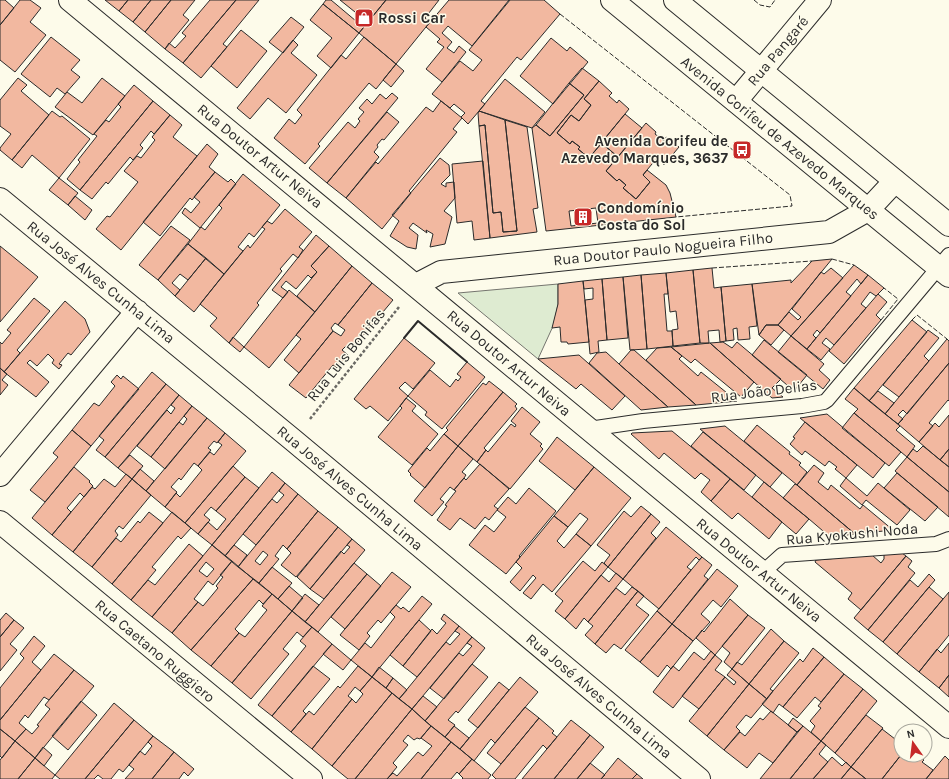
<svg xmlns="http://www.w3.org/2000/svg" width="949" height="779" font-family="Karla,sans-serif">
	<rect width="100%" height="100%" fill="#fdfbea"/>
	<path fill="#deebd1" stroke="#74746e" d="M558 284V304L554 324 538 359 458 293Z"/>
	<path fill="#f2b8a0" stroke="#2b2b2b" fill-rule="evenodd" d="M0 0H5L14 8 0 25Z
		M20 0H30L41 8 30 22 46 35 15 72 0 60V25Z
		M105 0H128L119 11Z
		M128 0H151L133 22 119 11Z
		M151 0H171L145 32 133 22Z
		M171 0H195L183 15 189 20 165 49 145 32Z
		M210 0H236L183 63 165 49 169 43 175 48 186 36 182 33Z
		M236 0H259L223 44 227 47 201 78 183 63Z
		M326 0H331L356 21 360 16 340 0H386L359 33 323 4Z
		M386 0H439L425 18 430 22 396 64 359 33Z
		M449 0H509L472 46 448 26 442 33 452 42 447 48 454 53 459 46 466 52 442 82 426 69 444 47 437 42 440 39 426 27Z
		M510 0H544L560 14 521 60 517 57 481 101 485 104 468 124 461 117 465 113 454 104 450 108 432 94 460 61 473 71 482 60 469 50Z
		M323 4 359 33 331 68 317 56 332 38 310 20Z
		M291 17 304 27 283 53 269 42Z
		M241 30 267 51 237 88 211 66Z
		M51 37 80 60 71 70 80 77 65 94 57 88 50 97 21 74Z
		M364 37 396 64 376 89 369 83 318 144 320 146 305 164 274 138 289 119 295 124 302 115 297 110 341 55 346 59Z
		M551 38 567 51 570 47 588 62 553 104 520 76Z
		M293 40 298 45 291 53 317 75 286 113 268 98 250 119 237 108Z
		M396 64 404 71 391 87 383 80Z
		M582 68 599 81 584 99 591 105 579 121 571 115 557 133 570 144 572 141 580 147 578 149 589 158 602 143 618 157 606 171 617 181 619 179 626 185 623 188 636 199 650 182 643 175 647 170 666 185 670 193 676 217 546 231 532 128 536 125 550 136 584 95 569 83Z
		M18 78 27 85 21 91 49 115 12 160 0 150V148L11 134 0 126V100Z
		M102 78 125 96 93 135 55 107 67 92 82 103Z
		M505 79 545 112 532 128 479 111Z
		M599 81 612 93 609 96 617 103 619 100 629 109 589 158 578 149 580 147 572 141 570 144 557 133 571 115 579 121 591 105 584 99Z
		M569 83 584 95 550 136 536 125Z
		M134 85 153 101 80 190 67 179 80 162 78 160 97 136 94 134 106 120 109 122 121 107 118 104Z
		M392 93 398 98 327 183 309 168 348 122 355 128 360 121 358 119 364 112 359 108 367 99 372 104 380 94 386 99Z
		M153 101 170 115 154 134 151 131 140 145 143 148 133 160 130 157 108 184 106 182 92 199 80 190Z
		M441 101 462 118 453 129 457 132 409 191 411 193 382 229 346 198 376 162 378 164 426 107 433 112Z
		M52 111 60 117 62 116 90 139 59 178 32 155 22 168 12 160Z
		M479 111 505 120 517 231 503 232 501 212 493 213 485 125 479 126 478 113Z
		M387 112 399 122 384 140 382 139 377 145 378 147 374 152 379 157 346 198 327 183Z
		M625 114 642 128 618 157 601 143Z
		M170 115 182 125 173 137 197 156 121 250 96 229 107 216 110 217 138 182 124 171 137 156 141 158 155 140 152 137Z
		M505 120 527 127 538 208 533 209 537 232 490 238 479 126 485 125 493 213 501 212 503 232 517 231Z
		M646 123 656 132 655 134 664 141 666 137 679 147 664 165 657 158 647 170 643 175 650 182 636 199 623 188 626 185 619 179 617 181 606 171Z
		M207 144 218 154 209 167 215 172 192 200 190 198 160 236 143 222Z
		M440 158 449 165 450 175 441 184 446 187V183L454 182 455 198 444 211 452 217 445 244 430 247 433 234 426 230 427 233 413 223 409 228 418 235 416 249 407 247 390 236 399 221 392 215Z
		M483 161 490 238 474 240 472 221 457 223 452 164Z
		M215 172 228 182 231 179 236 184 200 228 182 213 185 208 191 213 200 202 194 197Z
		M243 174 280 205 254 237 249 233 238 247 243 251 224 274 188 244 201 227 205 230 222 208 219 205Z
		M59 178 78 193 68 205 49 190Z
		M75 196 92 210 85 220 68 205Z
		M596 208 598 223 571 226 569 211Z
		M285 209 312 232 299 247 303 250 298 258 293 254 280 269 282 271 257 303 259 305 229 343 210 326 217 318 200 304 248 245 250 248 265 229 262 227 267 221 272 224Z
		M171 226 190 240 158 280 139 265Z
		M316 235 329 246 311 266 317 272 311 278 308 275 296 289 286 281 281 287 288 292 283 298 272 290Z
		M188 244 206 258 188 280 180 274 172 283 180 290 175 296 158 280Z
		M0 246 38 277 0 322Z
		M329 246 352 266 315 312 297 296 317 272 311 266Z
		M206 258 224 274 194 312 175 296Z
		M832 259 778 325H766L759 335 752 284 791 280V283L812 261Z
		M854 265 868 275 861 284 857 279 846 292 851 296 820 333 817 330 813 335 816 338 807 349 791 336Z
		M352 266 372 283 338 325 335 323 331 328 333 331 299 373 284 360 301 339 296 335Z
		M712 268 714 288 721 287 726 341 720 342 719 330 708 331 709 343H700L693 270Z
		M831 268 843 278 791 336 778 325 789 312 798 320 801 317 792 309 821 272 824 274Z
		M693 270 700 343 673 346 672 330 678 329 676 311 670 312 666 273Z
		M666 273 668 294H664L667 331H672L673 346 647 349 641 275Z
		M641 275 647 349 630 350 623 277Z
		M868 275 884 288 876 296 870 292 861 304 866 308 834 345 826 338 822 343 830 349 821 360 807 349Z
		M623 277 628 338 607 340 602 279Z
		M602 279 607 340 598 341 599 352 590 354 585 300 593 299V288L584 289 583 281Z
		M583 281 589 342 568 344 567 342H561L560 327 552 328 558 304V284Z
		M372 283 393 300 352 349 347 345 342 350 348 355 337 368 333 365 306 398 289 385 333 331 341 336 345 330 338 325Z
		M752 284 757 326 749 327 750 339 738 340 737 328 733 329 734 340 726 341 721 287Z
		M289 290 315 312 269 368 244 347Z
		M878 294 887 302 876 315 881 320 844 364 829 351Z
		M34 298 50 311 17 350 20 353 4 372 0 368V342L2 344 11 333 7 330Z
		M65 301 85 319 90 332 71 355 68 353 59 364 62 365 59 369 52 363 54 360 48 354 37 366 30 360 27 363 49 382 36 397 4 372Z
		M912 320 927 332 869 401 854 388Z
		M766 325H778L784 330 771 345 759 335Z
		M928 330 939 338 924 356 929 361 899 397 883 385Z
		M791 336 824 364 819 370 830 380 823 389 778 352Z
		M233 337 244 347 240 352 229 343Z
		M404 338 435 363 413 389 405 382 399 388 408 396 388 421 370 406 366 409 354 399Z
		M947 339 949 341V363L907 414 903 410 898 415 903 419 898 424 885 414Z
		M764 340 807 375 794 391 752 355Z
		M723 342 732 348 737 342 781 379 772 388 783 397 772 398 710 343Z
		M710 343 754 382 741 397 695 359 691 363 671 347Z
		M671 347 682 356 679 359 698 376 701 372 737 401 696 405 646 360 657 348Z
		M631 350H634L696 405 668 407 619 364Z
		M606 352 619 364 668 407 641 410 589 363 597 353Z
		M579 355 625 396 612 410 581 384 576 389 538 359Z
		M467 362 485 377 442 429 425 415 427 412 408 396 430 370 450 387 456 379 458 381 461 377 457 374Z
		M949 363V401L948 400 929 423 933 426 919 442 898 424Z
		M0 368 7 374 2 380 8 385 0 395Z
		M152 372 166 384 105 457 96 450 104 440 99 436Z
		M117 375 121 379 123 376 139 389 91 446 72 430 94 403 99 406 115 386 111 382Z
		M489 381 503 392 458 446 444 434 448 430 446 428 483 383 486 385Z
		M166 384 179 395 118 468 105 457Z
		M854 388 900 426 896 430 915 446 907 457 854 413 858 409 845 399Z
		M878 391 894 403 885 414 869 401Z
		M503 392 517 404 515 406 517 409 484 448 486 450 477 462 458 446Z
		M179 395 192 406 151 457 137 446 167 410 171 414 175 408 171 405Z
		M406 398 416 406 412 411 438 434 412 465 378 437 402 408 400 406Z
		M192 406 207 418 165 469 151 457 179 422 183 425 187 419 184 416Z
		M522 407 540 422 530 434 542 444 540 446 543 449 510 489 477 462 486 450 488 452 511 424 515 427 516 425 511 421Z
		M854 413 901 452 889 466 842 428Z
		M827 414 885 463 873 478 800 418Z
		M949 415V449L940 460 919 442 935 423 939 427Z
		M207 418 225 433 217 443 214 441 208 448 211 450 198 466 194 463 181 480 179 478 171 487 177 492 165 507 146 491Z
		M805 422 857 465 846 478 835 469 837 467 829 461 825 466 805 451 802 455 790 444 795 438 793 437Z
		M757 425 790 452 789 454 801 463 799 465 807 472 797 485 744 441Z
		M725 426 782 473 770 487 700 429Z
		M72 430 91 446 45 502 30 490 58 457 53 453Z
		M672 431 730 479 711 501 701 492 710 480 701 473 695 479 664 453 659 459 631 434 632 433Z
		M703 432 756 475 744 490 691 446Z
		M225 433 246 451 185 523 165 507 176 493 180 497 202 470 198 466 210 452 214 455 222 445 218 442Z
		M444 434 458 446 425 488 410 475 411 474 408 471 427 448 430 451Z
		M557 437 594 467 575 490 539 461Z
		M458 446 473 459 462 472 466 475 464 478 454 490 450 487 440 499 444 502 432 516 414 501Z
		M923 446 949 467V492L907 457 913 449 917 452Z
		M949 449V467L940 460Z
		M130 455 143 466 132 479 118 468Z
		M907 457 949 492V517L895 471Z
		M480 464 509 489 494 506 498 509 489 520 485 517 475 529 460 518 450 530 437 520 447 506 445 505 456 491 454 490 464 478 466 480Z
		M814 465 824 473 818 482 828 490 831 485 860 509 863 505 893 530 855 534 797 485Z
		M233 466 245 477 216 511 211 507 204 515 210 520 198 534 185 523Z
		M74 467 90 481 89 482 93 486 84 497 80 493 67 508 71 512 52 535 32 518Z
		M594 467 631 498 591 546 576 534 588 519 580 513 568 527 554 516Z
		M140 469 154 481 146 491 132 479Z
		M272 472 285 483 225 556 212 545Z
		M897 473 938 507 925 521 884 488Z
		M126 474 132 479 73 552 52 535 92 487 95 489 104 479 115 487Z
		M245 477 259 488 212 545 198 534 208 522 217 530 226 519 216 511Z
		M846 478 867 496 878 483 910 510 897 525 866 500 862 505 840 486Z
		M132 479 151 495 123 529 119 526 115 531 118 535 92 567 73 552Z
		M730 479 782 522 769 539 738 513 732 519 711 501Z
		M764 482 809 519 796 534 752 497Z
		M285 483 298 494 256 545 243 534 272 499 277 503 284 495 279 491Z
		M795 484 797 485 855 534 830 537 809 519 783 498Z
		M529 488 556 511 519 556 520 557 506 574 469 545 485 525 494 532 506 517 497 510 508 497 516 504Z
		M298 494 318 511 287 549 283 545 275 556 279 559 259 583 238 567ZM263 551 268 555 260 565 255 561Z
		M641 506 651 514 608 567 604 563 610 555 597 545 624 511 631 517Z
		M318 511 338 527 296 577 281 565 291 553 287 549Z
		M149 512 163 523 112 584 92 567 116 538 121 542 138 521 140 523Z
		M172 512 191 528 181 539 178 536 152 567 156 570 131 600 112 584Z
		M651 514 660 522 651 533 656 538 623 579 608 567Z
		M554 516 568 527 557 541 564 548 576 534 591 546 552 592 543 584 531 599 523 593 536 578 533 575 520 591 510 582 522 568 516 562Z
		M338 527 352 539 310 589 297 577Z
		M666 527 702 557 699 560 696 557 687 567 691 570 659 609 623 579Z
		M352 539 365 550 324 599 310 589 341 551 344 554 350 547 347 545Z
		M189 544 203 556 152 617 131 600 148 580 155 585Z
		M212 545 232 561 213 585 208 581 194 599 198 602 172 633 152 617ZM206 562 214 569 207 577 199 571Z
		M234 545 247 555 238 567 225 556Z
		M902 553 906 556 861 610 848 599 852 593 815 562 816 560 872 555 881 563 884 559V554Z
		M906 556 912 561 908 567 915 573 868 630 854 618Z
		M702 557 712 565 704 576 708 579 672 624 657 611Z
		M232 561 253 579 191 650 172 633 198 602 203 606 218 588 216 586 223 577 220 575Z
		M583 561 595 571 602 562 608 567 565 619 555 611 563 601 555 594Z
		M354 563 367 574 318 632 305 622Z
		M272 567 292 583 278 599 259 583Z
		M717 569 738 586 721 607 713 600 701 614 710 622 693 641 672 624Z
		M392 572 411 587 381 623 378 620 367 633 370 636 359 650 340 635Z
		M616 573 623 579 588 622 584 618 576 629 565 619 601 575 609 582Z
		M367 574 381 586 345 629 331 617Z
		M929 574 935 580 883 642 868 630 910 580 918 587Z
		M253 579 272 594 263 604 259 600 235 629 239 633 211 666 191 650Z
		M289 586 303 598 292 611 278 599Z
		M632 587 638 591 595 644 585 635 593 626 588 622 616 588 625 595Z
		M929 587 943 599 897 654 883 642Z
		M638 591 644 596 636 605 649 615 621 649 614 644 606 653 595 644Z
		M949 592V635L919 672 897 654Z
		M272 594 292 611 232 683 211 666 239 633 245 637 267 610 262 606Z
		M305 594 319 605 305 622 292 611Z
		M422 596 432 604 372 677 351 660 365 643 371 648 395 617 390 612 396 605 401 609 403 607 409 612Z
		M730 599 748 615 715 655 696 638 702 630 704 632Z
		M292 611 312 627 303 637 297 632 283 649 289 654 251 699 232 683Z
		M657 611 672 624 640 662 625 650Z
		M6 613 14 620 0 637V620Z
		M444 614 459 626 417 677 403 666 432 629 437 634 446 623 441 619Z
		M748 615 765 628 732 669 724 662 730 653 722 646Z
		M14 620 24 628 10 644 17 650 0 671V637Z
		M419 620 431 631 403 666 390 655Z
		M672 624 693 641 671 669 667 665 658 677 640 662Z
		M459 626 472 637 412 709 399 699 446 642 450 645 460 634 455 631Z
		M312 627 332 644 272 716 258 705 306 646 300 641Z
		M771 629 784 641 749 684 732 669 737 662 742 665Z
		M34 636 45 646 32 662 41 670 0 720V688L24 658 20 654Z
		M472 637 485 648 444 699 430 688 459 653 463 656 472 646 467 643Z
		M784 641 799 653 770 689 773 691 767 699 749 684Z
		M949 643V675L939 688 919 672 937 649 941 653Z
		M332 644 351 660 343 670 323 654Z
		M813 648 824 657 783 707 779 704 773 713 762 704 800 659 803 662Z
		M711 651 715 655 673 708 653 692 673 666 679 671 694 652 704 660Z
		M54 654 74 670 49 700 44 697 28 718 25 715 19 723 26 729 15 741 0 729V720Z
		M715 655 722 661 715 670 725 677 699 709 682 696Z
		M824 657 844 674 821 702 815 697 797 718 783 707Z
		M472 664 488 677 458 713 456 711 448 720 455 725 445 737 425 721Z
		M313 666 330 679 303 711 306 714 291 732 272 716Z
		M358 666 372 677 360 691 355 687 348 696 352 699 312 749 291 732 309 711 314 715 338 686 340 688Z
		M379 667 393 678 386 688 372 677Z
		M732 669 749 684 707 736 689 721 725 677 734 685 736 682 727 675Z
		M74 670 94 686 35 758 15 741 26 729 32 734 39 726 37 725 50 709 45 705Z
		M844 674 863 689 821 741 811 732 815 726 810 721 821 708 818 706Z
		M949 675V697L939 688Z
		M372 677 392 693 332 766 312 749 352 699 356 703 363 694 360 691Z
		M520 677 538 692 495 743 491 739 474 761 460 749Z
		M393 678 407 690 399 699 386 688Z
		M499 682 509 690 478 728 468 720Z
		M749 684 767 699 751 718 746 715 736 727 740 731 724 750 707 736Z
		M863 689 877 701 835 753 821 741Z
		M392 693 412 709 355 779H348L332 766Z
		M423 696 437 707 425 721 412 709Z
		M81 701 97 715 68 750 52 736Z
		M114 703 134 720 85 779H60L55 775Z
		M525 707 539 718 501 764 487 753Z
		M412 709 431 726 420 739 417 738 414 740 408 735 403 741 408 745 393 763 397 767 387 779H355Z
		M771 711 797 732 773 763 759 753 747 768 724 750 740 732 745 736 760 718 763 720Z
		M866 715 883 728 851 767 835 753Z
		M539 718 554 731 552 733 557 737 547 749 543 745 515 779H496L492 775Z
		M793 718 803 726 797 732 788 725Z
		M134 720 153 736 123 772 119 769 111 779H103L98 775 94 779H85Z
		M571 720 590 735 554 779H522Z
		M431 726 451 742 421 779H387L393 773 397 776 418 752 423 756 432 746 421 738Z
		M454 726 469 738 460 749 445 737Z
		M803 726 821 741 790 779H760Z
		M0 729 15 741 2 758 0 756Z
		M882 729 895 739 896 738 901 741V755L882 779H866L851 767Z
		M590 735 604 747 577 779H554Z
		M153 736 174 752 152 779H125L134 769 129 765 140 751 145 755 152 746 148 742Z
		M15 741 35 758 18 779H0V760Z
		M821 741 826 745 819 754 828 762 813 779H790Z
		M451 742 472 759 459 774 457 772 451 779H421Z
		M43 747 52 755 44 766 35 758Z
		M174 752 194 769 188 776 184 772 179 779H152Z
		M901 755H918L924 760 922 762 933 770 926 779H882Z
		M945 756 949 760V779H926Z
		M832 757 842 766 846 762 851 767 841 779H813Z
		M35 758 55 775 52 779H18Z
		M618 758 637 774 632 779H601Z
		M472 759 491 775 488 779H462L463 778 459 774Z
		M590 763 605 775 601 779H577Z
		M851 767 866 779H841Z
		M637 774 643 779H632Z"/>
	<g fill="none" stroke-linecap="round" stroke-linejoin="round">
		<g stroke="#2b2b2b" stroke-width="16">
			<path id="lane" d="M589 429 643 421 802 406 824 402 827 400 949 255
				M762 573 782 555 936 544 949 539"/>
		</g>
		<g stroke="#2b2b2b" stroke-width="24">
			<path id="street" d="M70 0C363 242 656 485 949 727
				M736 101 820 0
				M0 199 293 440 699 779
				M416 285 441 272 829 232 868 210 895 181
				M0 475 137 311
				M0 522 311 779"/>
		</g>
		<g stroke="#2b2b2b" stroke-width="24">
			<path id="primary" d="M612 0 949 276
				M675 0 949 225"/>
		</g>
		<path stroke="#6a6964" stroke-width="2.5" stroke-dasharray="3 2" stroke-linecap="butt" d="M310 419 399 307"/>
		<use href="#lane" stroke="#fdfbea" stroke-width="14"/>
		<use href="#street" stroke="#fdfbea" stroke-width="22"/>
		<use href="#primary" stroke="#fdfbea" stroke-width="22"/>
		<path stroke="#2b2b2b" stroke-width="1" stroke-dasharray="5 2" stroke-linecap="butt" d="M754 0 760 5 770 7 775 0
			M560 14 790 195 792 206 676 217
			M832 259 854 265
			M712 268 812 261
			M881 320 898 299 884 288
			M912 320 917 315 947 339"/>
		<path stroke="#2b2b2b" stroke-width="2" d="M404 338 418 321 467 362"/>
	</g>
	<defs>
		<g id="shop-square" transform="scale(1)"><rect x="-9" y="-9" width="18" height="18" rx="4" fill="#c62828" stroke="#fdfbea"/><path d="M-5-2.5h2.3a2.7 3.5 0 0 1 5.4 0H5L5.5 6h-11ZM-1.5-2.5h3a1.5 2.3 0 0 0-3 0Z" fill="#fff"/></g>
		<g id="bus-square" transform="scale(1)"><rect x="-9" y="-9" width="18" height="18" rx="4" fill="#c62828" stroke="#fdfbea"/><path d="M-5-6H5V4H4V6H2V4H-2V6H-4V4H-5ZM-3.5-4V0h7V-4ZM-3.5 1.2v1.5H-2V1.2ZM2 1.2v1.5H3.5V1.2Z" fill="#fff"/></g>
		<g id="building-square" transform="scale(1)"><rect x="-9" y="-9" width="18" height="18" rx="4" fill="#c62828" stroke="#fdfbea"/><path d="M-4-6H4V6H1V3H-1V6H-4ZM-2.5-4.3h1.7v1.8h-1.7ZM.8-4.3h1.7v1.8H.8ZM-2.5-1h1.7V.8h-1.7ZM.8-1h1.7V.8H.8Z" fill="#fff"/></g>
	</defs>
	<g fill-rule="evenodd">
		<use href="#shop-square" x="364" y="18"/>
		<use href="#bus-square" x="742" y="150"/>
		<use href="#building-square" x="583" y="217"/>
	</g>
	<g text-anchor="middle" stroke-width="3" stroke-linejoin="round" paint-order="stroke">
		<g font-size="15" font-weight="bold" fill="#2b2b2b" stroke="#fdfbea" text-anchor="start">
			<text x="378" y="23">Rossi Car</text>
			<text x="728" y="146" text-anchor="end">Avenida Corifeu de<tspan x="728" dy="17">Azevedo Marques, 3637</tspan></text>
			<text x="597" y="213">Condomínio<tspan x="597" dy="17">Costa do Sol</tspan></text>
		</g>
		<g font-size="15" fill="#2b2b2b" stroke="#fdfbea">
			<text transform="translate(778 51) rotate(-50)" y="5">Rua Pangaré</text>
			<text transform="translate(780 138) rotate(39)" y="5">Avenida Corifeu de Azevedo Marques</text>
			<text transform="translate(260 156) rotate(39)" y="5">Rua Doutor Artur Neiva</text>
			<text transform="translate(663 249) rotate(-6)" y="5">Rua Doutor Paulo Nogueira Filho</text>
			<text transform="translate(101 282) rotate(39)" y="5">Rua José Alves Cunha Lima</text>
			<text transform="translate(346 355) rotate(-51)" y="5">Rua Luis Bonifas</text>
			<text transform="translate(509 363) rotate(40)" y="5">Rua Doutor Artur Neiva</text>
			<text transform="translate(764 391) rotate(-7)" y="5">Rua João Delias</text>
			<text transform="translate(350 488) rotate(40)" y="5">Rua José Alves Cunha Lima</text>
			<text transform="translate(852 534) rotate(-5)" y="5">Rua Kyokushi Noda</text>
			<text transform="translate(759 570) rotate(39)" y="5">Rua Doutor Artur Neiva</text>
			<text transform="translate(155 651) rotate(40)" y="5">Rua Caetano Ruggiero</text>
			<text transform="translate(599 696) rotate(40)" y="5">Rua José Alves Cunha Lima</text>
		</g>
	</g>
	<g transform="translate(913 743) rotate(346)"><circle r="19" fill="#fdfbea" stroke="#a9a89e"/>
	<path d="M0-3L7 15L0 10L-7 15Z" fill="#c62828"/>
	<text y="-6" font-size="11" font-weight="bold" text-anchor="middle" fill="#2b2b2b">N</text>
	</g>
</svg>
